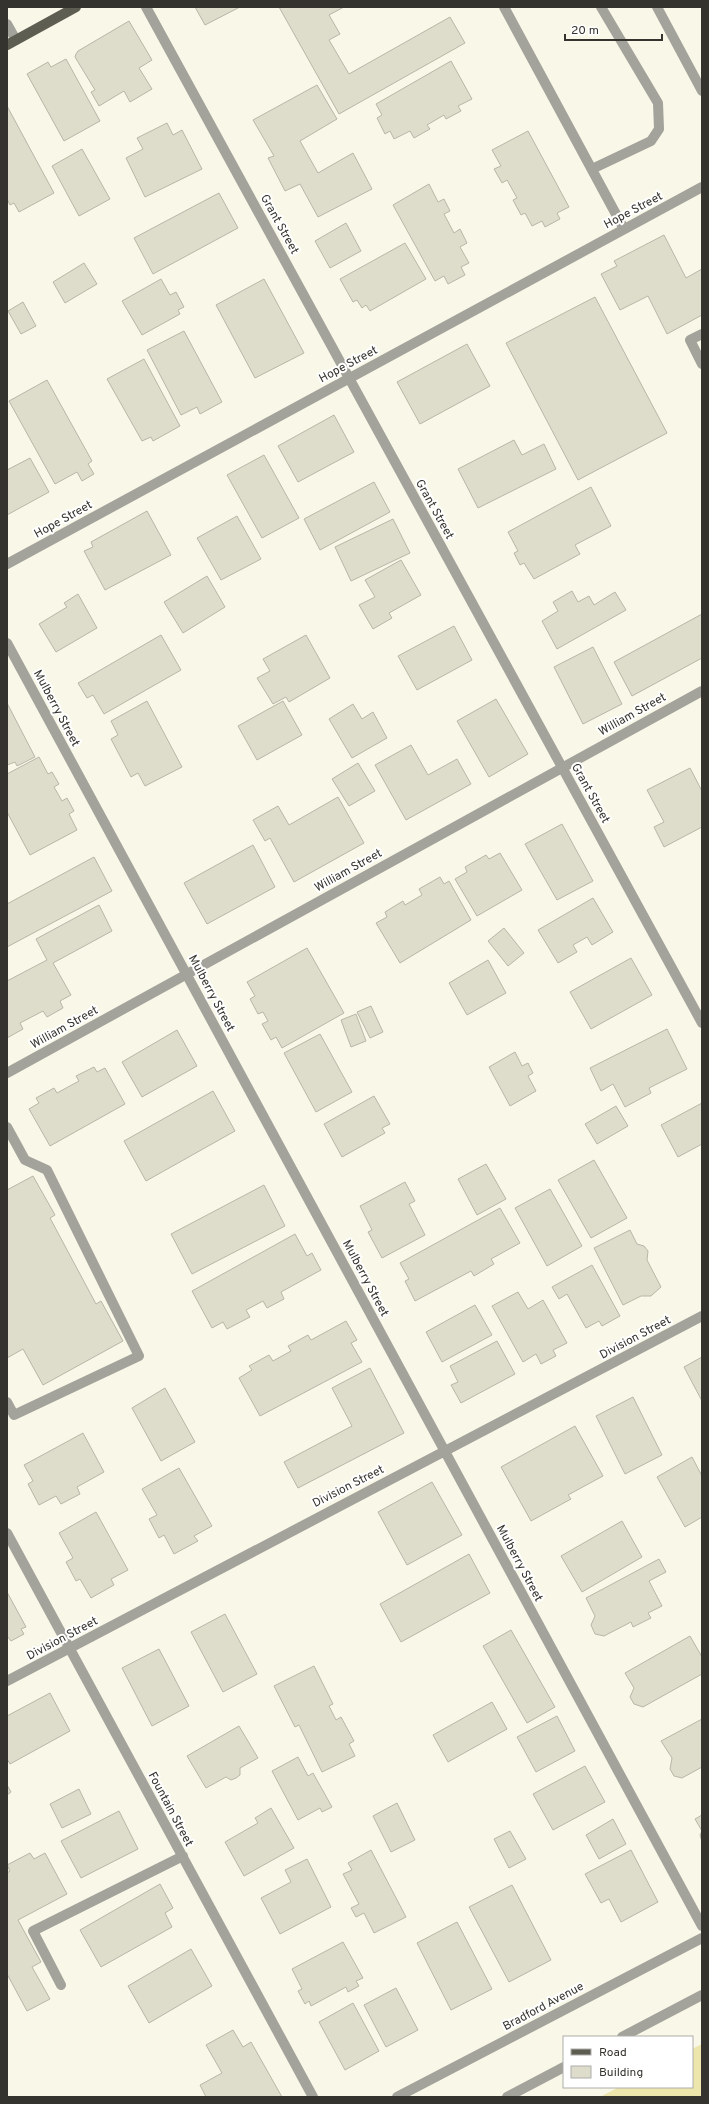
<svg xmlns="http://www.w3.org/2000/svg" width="709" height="2104" font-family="Overpass,sans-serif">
	<rect width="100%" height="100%" fill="#f9f7e7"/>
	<path fill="#ece6ad" d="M702 2044V2097H600L619 2087H692V2049Z"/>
	<path fill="#deddcc" stroke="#b8b7a7" d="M195 7H240L205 25Z
		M279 7H344L329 15 340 34 329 40 349 74 450 17 465 43 339 114Z
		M129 21 152 60 139 68 152 89 130 102 124 91 99 106 91 92 95 90 75 57 76 54 78 51Z
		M66 59 100 121 64 141 27 74 48 62 51 67Z
		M451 61 472 99 458 106 461 111 446 119 444 115 427 125 430 129 414 138 410 131 394 139 390 131 385 134 377 118 382 115 376 104Z
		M317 85 337 119 300 141 318 173 353 153 372 189 318 217 300 184 285 191 268 158 274 156 253 120Z
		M7 106 54 193 19 212 14 203 10 205 7 199Z
		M167 123 173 135 182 130 202 169 145 197 126 158 143 149 137 138Z
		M528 131 569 207 557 213 560 219 545 227 542 221 532 226 525 213 521 215 513 200 517 198 507 180 502 183 494 169 501 166 492 150Z
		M82 149 110 199 79 216 52 166Z
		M429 184 438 202 444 199 450 211 444 214 454 233 460 229 467 243 460 247 469 263 461 267 465 275 448 284 444 276 435 281 393 205Z
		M219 193 238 228 153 274 134 238Z
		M346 223 361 251 330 268 315 241Z
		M664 235 686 278 702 269V315L667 334 648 296 620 310 601 274 617 266 614 261Z
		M405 243 426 279 370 311 366 305 362 308 357 300 353 302 340 279Z
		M84 263 97 284 65 303 53 282Z
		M161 279 170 295 176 292 184 307 178 310 180 314 142 335 122 301Z
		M264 279 304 353 255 378 216 305Z
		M595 297 667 433 578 480 506 343Z
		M23 302 36 326 21 334 8 311Z
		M184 331 222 402 200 414 197 407 181 415 147 350Z
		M467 344 490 386 420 424 397 382Z
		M144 359 180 426 153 441 151 437 142 441 107 379Z
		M47 380 92 461 88 464 94 474 82 481 77 472 55 484 9 401Z
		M334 415 354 452 298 482 278 446Z
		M514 440 522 455 544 444 556 469 478 508 458 469Z
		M264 455 299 518 262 538 227 475Z
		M30 458 49 492 7 515V470Z
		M374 482 390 512 320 550 304 519Z
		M591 487 611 526 575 545 580 554 534 579 524 563 520 565 514 553 518 551 508 532Z
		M147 511 171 555 105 590 84 551 93 547 91 542Z
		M237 516 261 559 221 580 197 538Z
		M393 519 410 553 351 581 335 547Z
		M401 560 421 595 389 613 392 618 373 629 359 605 375 597 365 580Z
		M207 576 225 607 183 633 164 602Z
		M572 591 578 602 589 596 594 605 615 592 626 610 557 649 542 621 558 611 553 602Z
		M78 594 97 628 56 652 39 624 67 607 64 603Z
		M702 614V658L632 696 614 662Z
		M454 626 472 660 417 690 398 656Z
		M161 635 181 670 104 714 93 695 87 698 78 683Z
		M306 635 330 678 289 702 286 697 273 704 257 678 270 671 263 659Z
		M593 647 622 704 583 724 554 667Z
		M496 699 528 754 489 777 457 721Z
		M147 701 182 767 145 786 138 773 131 777 111 739 118 735 111 721Z
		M283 701 302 735 257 760 238 726Z
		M7 703 35 757 17 766 15 762 7 765Z
		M353 704 362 719 373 712 387 738 352 758 329 719Z
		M411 745 428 775 457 759 471 784 406 820 375 765Z
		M39 757 48 774 52 772 59 784 54 787 62 801 67 798 74 811 69 814 77 830 30 855 7 812V774Z
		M358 763 375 791 349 806 332 779Z
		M690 768 702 791V827L664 847 654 827 664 822 647 790Z
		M338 797 364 843 294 882 270 838 265 841 253 820 278 806 289 825Z
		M562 824 593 881 557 900 525 844Z
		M253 845 275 887 207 924 184 883Z
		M500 853 522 890 477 916 455 879 467 872 465 867 486 855 489 859Z
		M94 857 112 891 7 947V904Z
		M440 877 444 884 449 881 471 920 400 963 376 923 387 917 385 912 403 901 405 905 422 895 419 889Z
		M593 898 613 932 592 945 587 937 573 945 577 952 558 963 538 930Z
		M99 905 112 931 53 963 71 995 60 1001 63 1008 47 1017 43 1011 20 1023 23 1029 7 1038V981L47 960 36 939Z
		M504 928 524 953 508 966 488 941Z
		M307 948 344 1013 282 1048 276 1037 271 1040 262 1024 268 1021 263 1012 258 1014 250 999 255 996 247 982Z
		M631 958 652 995 591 1029 570 992Z
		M488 960 506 993 467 1015 449 983Z
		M371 1006 383 1032 370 1038 357 1012Z
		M356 1014 366 1041 351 1047 341 1020Z
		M667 1029 687 1069 649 1088 651 1093 625 1107 613 1084 601 1091 590 1068Z
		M177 1030 197 1066 142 1097 122 1062Z
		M320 1034 352 1092 316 1112 284 1053Z
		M515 1052 522 1066 528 1063 533 1073 528 1076 536 1091 510 1106 489 1067Z
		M94 1067 97 1072 105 1068 125 1104 50 1146 29 1109 39 1103 36 1098 54 1088 57 1093 79 1081 76 1076Z
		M213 1091 235 1131 146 1181 124 1141Z
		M374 1096 390 1124 382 1128 385 1133 342 1157 324 1124Z
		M702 1103V1144L678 1157 661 1125Z
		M616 1106 628 1126 597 1144 585 1124Z
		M594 1160 627 1218 591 1238 558 1180Z
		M486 1164 506 1199 477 1215 458 1179Z
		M33 1176 55 1215 50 1218 96 1304 101 1301 123 1341 43 1385 23 1349 7 1358V1190Z
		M405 1182 415 1201 409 1204 425 1235 382 1258 368 1232 372 1230 360 1206Z
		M264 1185 285 1226 192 1274 171 1234Z
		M550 1189 582 1246 547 1266 515 1208Z
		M500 1208 520 1243 491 1259 494 1264 474 1276 471 1271 415 1301 405 1281 409 1279 400 1263Z
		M630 1230 637 1244 644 1246 648 1251 647 1260 661 1287 651 1296H641L623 1305 594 1248Z
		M295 1234 307 1256 312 1253 321 1270 281 1292 284 1299 267 1308 263 1301 246 1310 250 1317 227 1329 223 1322 212 1328 192 1291Z
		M592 1265 620 1316 602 1326 599 1321 586 1328 567 1294 559 1299 552 1287Z
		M518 1292 528 1309 543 1300 567 1343 553 1350 556 1356 541 1364 536 1354 523 1362 492 1306Z
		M475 1305 492 1335 442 1362 426 1332Z
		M346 1321 357 1340 351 1343 362 1362 260 1416 239 1378 252 1370 249 1366 269 1355 273 1361 291 1351 288 1346 308 1335 311 1340Z
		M497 1341 515 1374 461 1403 451 1385 458 1382 450 1366Z
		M702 1357V1401L684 1367Z
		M370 1368 404 1433 298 1488 284 1462 352 1426 332 1388Z
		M165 1388 195 1442 161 1461 132 1408Z
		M633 1397 662 1455 625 1474 596 1416Z
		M575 1426 603 1476 568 1495 571 1499 531 1521 501 1467Z
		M83 1433 104 1472 77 1487 80 1494 61 1504 56 1496 39 1505 28 1484 33 1481 24 1465Z
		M692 1457 702 1476V1517L685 1527 657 1477Z
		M179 1468 212 1526 194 1536 198 1541 174 1554 164 1535 159 1538 149 1519 157 1515 142 1489Z
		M432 1482 462 1535 407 1565 378 1512Z
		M96 1512 128 1570 111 1579 114 1585 91 1598 80 1579 76 1581 66 1562 73 1558 59 1533Z
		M622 1521 642 1557 582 1592 561 1556Z
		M469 1554 490 1593 401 1642 380 1604Z
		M659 1559 666 1572 649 1581 662 1606 648 1613 651 1618 633 1627 631 1622 604 1636 595 1634 591 1625 595 1616 586 1598Z
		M7 1592 26 1627 21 1629 24 1634 11 1641 7 1636Z
		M225 1614 257 1674 223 1692 191 1632Z
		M511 1630 555 1707 527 1723 483 1646Z
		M690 1636 702 1657V1674L643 1707 634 1704 630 1697 634 1688 625 1673Z
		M159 1649 189 1706 152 1726 122 1668Z
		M314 1666 333 1704 329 1706 336 1720 341 1717 354 1741 349 1744 355 1756 322 1772 299 1725 295 1727 274 1686Z
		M50 1693 70 1731 10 1764 7 1759V1716Z
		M492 1702 507 1729 448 1762 433 1735Z
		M557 1716 575 1751 536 1772 517 1737Z
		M702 1719V1767L682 1778 674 1776 670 1769 672 1758 661 1741Z
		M239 1726 258 1758 240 1768V1775L236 1778 231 1780 226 1777 206 1788 187 1756Z
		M298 1757 308 1776 313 1773 332 1807 322 1812 320 1808 298 1820 272 1771Z
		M585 1766 605 1802 553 1830 533 1794Z
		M7 1785 11 1792 7 1795Z
		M79 1789 91 1814 62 1828 50 1804Z
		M397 1803 415 1840 391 1852 373 1816Z
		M271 1808 294 1848 244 1876 225 1842 258 1823 255 1818Z
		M119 1811 138 1849 81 1878 61 1841Z
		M702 1815V1842L700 1835 702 1831 695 1819Z
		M613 1819 626 1844 599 1859 586 1835Z
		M510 1831 526 1859 509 1868 494 1839Z
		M371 1850 406 1917 374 1933 364 1913 356 1917 351 1908 359 1904 343 1874 352 1870 348 1863Z
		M631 1850 658 1902 621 1922 609 1899 601 1903 585 1874Z
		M30 1853 34 1859 45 1853 67 1894 18 1920 41 1962 32 1967 50 1999 27 2011 7 1974V1873L10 1871 7 1865Z
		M307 1859 331 1907 280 1934 261 1898 291 1882 285 1870Z
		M160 1884 173 1908 165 1913 172 1927 101 1967 80 1930Z
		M512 1885 551 1960 509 1982 469 1907Z
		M457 1922 492 1989 451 2010 417 1943Z
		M343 1942 363 1978 356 1981 359 1986 348 1992 346 1987 311 2006 309 2001 305 2004 298 1991 302 1989 292 1969Z
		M191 1949 212 1986 149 2023 128 1986Z
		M396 1988 418 2030 386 2047 364 2005Z
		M353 2003 379 2051 345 2070 319 2022Z
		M233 2030 243 2047 251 2042 282 2097H206L200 2085 222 2073 206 2045Z"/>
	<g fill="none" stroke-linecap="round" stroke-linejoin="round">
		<path stroke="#a3a29b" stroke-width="10" d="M146 7 702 1023
			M504 7 624 229
			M657 7 702 91
			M7 24 16 40
			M592 169 651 141 659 129 658 103 601 7
			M702 334 690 340 702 364
			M7 564 702 187
			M7 643 702 1926
			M7 1073 702 691
			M7 1127 25 1160 47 1170 139 1356 14 1415 7 1402
			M7 1533 313 2097
			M7 1681 702 1316
			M61 1985 33 1931 183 1856
			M622 2037 702 1995
			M397 2097 702 1938
			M507 2097 564 2067"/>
		<path stroke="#5e5d51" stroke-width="10" d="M7 45 76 7"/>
	</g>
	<g text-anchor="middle" stroke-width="4" stroke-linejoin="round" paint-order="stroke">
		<g font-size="12" fill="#34332d" stroke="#fff">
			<text transform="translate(633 210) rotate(-28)" y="4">Hope Street</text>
			<text transform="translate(280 224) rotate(61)" y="4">Grant Street</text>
			<text transform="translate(348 364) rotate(-28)" y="4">Hope Street</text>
			<text transform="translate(435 509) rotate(61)" y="4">Grant Street</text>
			<text transform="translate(63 519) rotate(-29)" y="4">Hope Street</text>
			<text transform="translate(57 708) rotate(62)" y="4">Mulberry Street</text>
			<text transform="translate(632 714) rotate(-29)" y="4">William Street</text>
			<text transform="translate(591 793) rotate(61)" y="4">Grant Street</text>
			<text transform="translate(348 870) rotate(-29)" y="4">William Street</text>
			<text transform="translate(212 993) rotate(62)" y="4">Mulberry Street</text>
			<text transform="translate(64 1027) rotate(-29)" y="4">William Street</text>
			<text transform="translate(366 1278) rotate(62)" y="4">Mulberry Street</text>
			<text transform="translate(635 1337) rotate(-28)" y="4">Division Street</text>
			<text transform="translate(348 1486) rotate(-27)" y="4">Division Street</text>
			<text transform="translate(520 1563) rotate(62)" y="4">Mulberry Street</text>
			<text transform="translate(62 1638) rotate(-28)" y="4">Division Street</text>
			<text transform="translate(171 1809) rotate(62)" y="4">Fountain Street</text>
			<text transform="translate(543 2006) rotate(-28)" y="4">Bradford Avenue</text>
		</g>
	</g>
	<rect width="709" height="2104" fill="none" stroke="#34332d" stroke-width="16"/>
	<rect x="563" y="2036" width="130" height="52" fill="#ffffff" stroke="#aeadab"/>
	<rect x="571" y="2049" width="20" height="6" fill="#5e5d51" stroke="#aeadab"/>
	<text x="599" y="2056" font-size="12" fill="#34332d">Road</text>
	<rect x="571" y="2066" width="20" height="12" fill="#deddcc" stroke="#aeadab"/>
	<text x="599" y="2076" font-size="12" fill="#34332d">Building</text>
	<path d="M565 34v6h97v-6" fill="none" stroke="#34332d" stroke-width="2"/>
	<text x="571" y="34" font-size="12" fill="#34332d" stroke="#ffffff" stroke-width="3" paint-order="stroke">20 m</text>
</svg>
